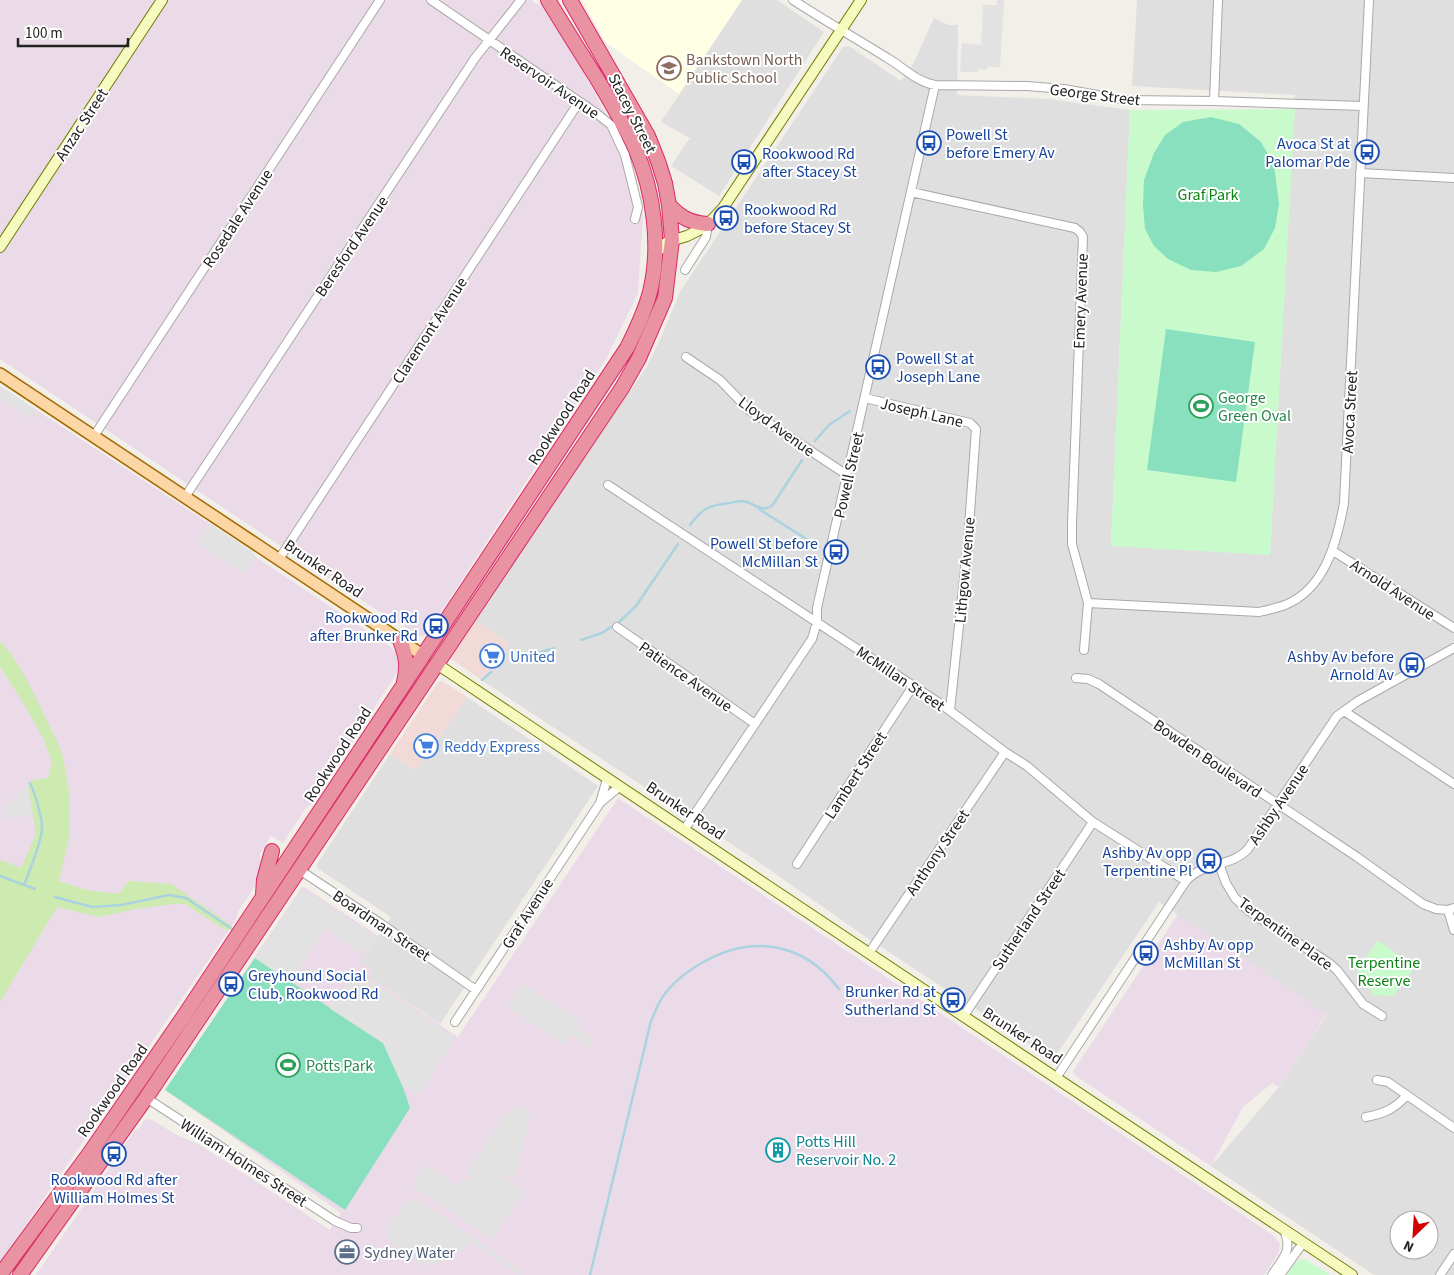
<svg xmlns="http://www.w3.org/2000/svg" width="1454" height="1275" font-family="'Source Sans 3',sans-serif">
	<rect width="100%" height="100%" fill="#f2efe9"/>
	<path fill="#e0dfdf" fill-rule="evenodd" d="M742 0H777L824 32 719 196 671 166 690 138 661 122Z
		M1137 0H1454V1275H1374L1211 1166 1279 1087 1327 1015 1159 902 1053 1060 866 937 754 859 483 681 509 643 475 621 580 464 646 368 659 342 680 292 843 47 849 46 901 81 914 62 934 18 948 25H958L957 95 1048 99 1130 110 1111 546 1270 554 1295 95 1132 86ZM1399 1220H1429V1250H1399Z
		M467 697 598 786 440 1024 369 977 361 962 391 917 317 868V864L390 754 416 771Z"/>
	<path fill="#f2dad9" d="M475 621 509 643 483 681 450 658Z
		M442 681 467 697 416 771 390 754 438 682Z"/>
	<path fill="#ebdbe8" d="M0 0H532L534 3 542 5 578 62 624 147 643 214 638 293 606 359 426 635 420 636 369 605 0 359Z
		M0 386 251 551 256 557 391 647 396 652 399 663 396 674 315 801 305 809 283 843 271 836 259 855 262 863 258 879 255 886 238 912 236 920 0 1262Z
		M618 798 1274 1236 1280 1244 1278 1254 1264 1275H36L135 1130 139 1128 144 1121 148 1119 154 1121 175 1134 200 1145 330 1230 341 1213 165 1090 301 888 304 887 378 936 361 962 373 970 369 977 458 1037Z
		M1178 914 1327 1014 1279 1087 1272 1083 1243 1107 1211 1166 1073 1074V1071Z"/>
	<path fill="#ffffe5" d="M582 0H742L679 94 605 42Z"/>
	<path fill="#cdebb0" d="M0 641 12 655 27 680 58 743 63 757 69 791 70 833 59 881 87 890 119 894 128 881 171 884 232 926 227 931 185 904H174L136 909 99 917 57 907 0 1002V860L21 868 36 833 28 785 33 780 48 778 52 762 43 738 22 701 0 667Z"/>
	<path fill="#c8facc" d="M1295 109 1270 555 1111 546 1130 110Z
		M1378 940 1415 967 1393 996 1374 995 1357 972Z
		M1301 1259 1307 1260 1330 1275H1287L1295 1263Z"/>
	<path fill="#88e0be" d="M1211 117 1239 124 1261 142 1274 165 1279 204 1275 228 1264 249 1241 266 1216 272 1191 270 1168 259 1154 246 1145 229 1143 205 1144 180 1154 153 1165 135 1183 122Z
		M1166 329 1255 342 1236 482 1147 470Z
		M255 958 383 1043 403 1087 410 1108 345 1210 165 1090Z"/>
	<path fill="#e2e2e2" d="M997 0H1004L1000 67H987V70L978 69V72H960L962 43 981 45 983 5H997Z
		M0 386 38 411 32 420 0 398Z
		M210 524 251 551 256 557 244 574 201 546 203 534Z
		M27 785 31 815 10 819 3 808Z
		M302 889 376 937 363 955 325 929 290 982 255 958Z
		M354 970 455 1038 419 1094 403 1087 383 1043 329 1008Z
		M522 983 581 1022 577 1028 592 1038 590 1047 572 1035 565 1045 507 1007Z
		M516 1107 531 1111 515 1178 506 1175 504 1177 525 1191 492 1239 412 1186 426 1165 458 1186 462 1179 467 1180 470 1178V1177L466 1174 507 1112 513 1115Z
		M416 1198 523 1272 521 1275H519L471 1242 462 1252 452 1245 436 1266 430 1262 426 1267 386 1239 390 1234 386 1231 408 1199 413 1202Z"/>
	<g fill="none" stroke-linecap="round" stroke-linejoin="round">
		<path stroke="#aad3df" stroke-width="2.5" d="M815 441 829 425 850 411
			M759 509 819 547
			M690 525C702 508 710 505 730 503 734 502 739 501 742 501 755 502 758 513 772 506L802 460
			M619 622 636 606 678 544
			M581 640 602 633 611 627
			M534 654 554 648
			M482 680 491 672
			M0 876 35 889
			M24 885C29 872 42 841 42 828 42 817 35 793 30 783
			M55 897 92 907 121 905 169 895 186 898 232 929
			M590 1275 651 1021C654 1015 656 1009 659 1003 668 986 683 974 700 964 750 934 803 941 839 989"/>
		<g stroke="#a9a9a9" stroke-width="10">
			<path id="street" d="M431 0 596 113 611 125 625 155 638 207 635 219
				M793 0C825 21 857 39 889 59 904 68 917 82 935 85L1027 86 1064 89 1125 100 1214 101 1363 106
				M1214 101 1218 0
				M1360 173 1454 178
				M911 192 1075 228 1080 232 1083 237 1072 524V544L1088 603 1084 650
				M685 270 706 237 708 224
				M686 357 720 380 749 410 847 475
				M865 398 970 423 976 429 968 541 950 710
				M94 436 380 0
				M608 485 941 704 1005 752 1027 766 1093 822 1186 881
				M185 497 475 58 521 0
				M1333 551 1454 628
				M279 559 579 102
				M1088 603 1259 612C1267 610 1277 608 1285 605 1325 589 1337 542 1344 503L1369 0
				M617 627 755 724
				M1076 678 1088 679 1099 684 1357 857 1423 904 1436 909 1448 910 1454 908
				M1344 711 1454 784
				M600 803 607 779
				M684 830 812 639 817 622V608L935 85
				M797 864 913 686
				M1219 864 1226 883 1235 898 1249 911 1329 963 1337 970 1363 1004 1382 1016
				M298 869 380 923 476 990
				M1448 910 1454 930
				M869 953 1005 752
				M963 1017 1093 822
				M455 1022 600 803 619 787
				M1056 1078 1186 881C1202 862 1232 867 1248 849L1337 716 1358 701 1454 648
				M1377 1080 1388 1082 1454 1128
				M145 1097 335 1221 351 1228H357
				M1366 1117C1383 1114 1395 1109 1407 1095
				M1272 1275C1283 1258 1293 1251 1284 1230
				M1280 1275 1303 1243
				M1440 1275 1454 1254"/>
		</g>
		<g stroke="#707d05" stroke-width="12">
			<path id="secondary" d="M0 247 162 0
				M655 254 667 242 687 236 701 229 708 224 723 208 861 0
				M437 664 768 886 1352 1275"/>
		</g>
		<g stroke="#a06b00" stroke-width="14">
			<path id="primary" d="M0 374 424 656"/>
		</g>
		<g stroke="#dc2a67" stroke-width="16">
			<path id="highway" d="M669 205C681 218 691 223 708 224
				M400 640C406 656 408 665 404 682
				M263 895 264 880 272 851
				M0 1275 89 1154 184 1016 627 348C636 330 645 311 650 292 661 247 654 193 636 150 625 125 610 101 596 77 580 52 564 26 548 0
				M20 1275 146 1098 622 388 639 358 665 298 672 240 669 205 665 183 658 161 648 136 570 0"/>
		</g>
		<use href="#street" stroke="#fff" stroke-width="8"/>
		<use href="#secondary" stroke="#f7fabf" stroke-width="10"/>
		<use href="#primary" stroke="#fcd6a4" stroke-width="11"/>
		<use href="#highway" stroke="#e892a2" stroke-width="14"/>
	</g>
	<defs>
		<g id="school-ring" transform="scale(1.25)"><circle r="9.5" fill="#fff" stroke="#8d6e63" stroke-width="1.5"/><path d="M0-5L7-2L0 1L-7-2ZM-4 1L0 2.5L4 1V4Q0 6-4 4Z" fill="#8d6e63"/></g>
		<g id="bus-ring" transform="scale(1.25)"><circle r="9.5" fill="#fff" stroke="#1a4fb4" stroke-width="1.5"/><path d="M-5-6H5V4H4V6H2V4H-2V6H-4V4H-5ZM-3.5-4V0h7V-4ZM-3.5 1.2v1.5H-2V1.2ZM2 1.2v1.5H3.5V1.2Z" fill="#1a4fb4"/></g>
		<g id="stadium-ring" transform="scale(1.25)"><circle r="9.5" fill="#fff" stroke="#2e9e5b" stroke-width="1.5"/><path d="M0-5a6.5 5 0 1 0 0 10a6.5 5 0 1 0 0-10ZM-3.5-1.8h7v3.6h-7Z" fill="#2e9e5b"/></g>
		<g id="supermarket-ring" transform="scale(1.25)"><circle r="9.5" fill="#fff" stroke="#3f7fe0" stroke-width="1.5"/><path d="M-6-5.5h2.5l.6 2H6L4.5 2H-2.5L-4.4-4H-6ZM-1.5 3.2a1.3 1.3 0 1 0 .1 0ZM3 3.2a1.3 1.3 0 1 0 .1 0Z" fill="#3f7fe0"/></g>
		<g id="building-ring" transform="scale(1.25)"><circle r="9.5" fill="#fff" stroke="#0f9aa8" stroke-width="1.5"/><path d="M-4-6H4V6H1V3H-1V6H-4ZM-2.5-4.3h1.7v1.8h-1.7ZM.8-4.3h1.7v1.8H.8ZM-2.5-1h1.7V.8h-1.7ZM.8-1h1.7V.8H.8Z" fill="#0f9aa8"/></g>
		<g id="office-ring" transform="scale(1.25)"><circle r="9.5" fill="#fff" stroke="#5c6f8a" stroke-width="1.5"/><path d="M-6-3h4V-5.5h4V-3h4V5H-6ZM-1-4.5V-3h2v-1.5ZM-6 0V1H6V0Z" fill="#5c6f8a"/></g>
	</defs>
	<g fill-rule="evenodd">
		<use href="#school-ring" x="669" y="68"/>
		<use href="#bus-ring" x="929" y="143"/>
		<use href="#bus-ring" x="1367" y="152"/>
		<use href="#bus-ring" x="744" y="162"/>
		<use href="#bus-ring" x="726" y="218"/>
		<use href="#bus-ring" x="878" y="367"/>
		<use href="#stadium-ring" x="1201" y="406"/>
		<use href="#bus-ring" x="836" y="552"/>
		<use href="#bus-ring" x="436" y="626"/>
		<use href="#supermarket-ring" x="492" y="656"/>
		<use href="#bus-ring" x="1412" y="665"/>
		<use href="#supermarket-ring" x="426" y="746"/>
		<use href="#bus-ring" x="1209" y="861"/>
		<use href="#bus-ring" x="1146" y="953"/>
		<use href="#bus-ring" x="231" y="984"/>
		<use href="#bus-ring" x="953" y="1000"/>
		<use href="#stadium-ring" x="288" y="1065"/>
		<use href="#building-ring" x="778" y="1150"/>
		<use href="#bus-ring" x="114" y="1154"/>
		<use href="#office-ring" x="347" y="1252"/>
	</g>
	<g text-anchor="middle" stroke-width="4" stroke-linejoin="round" paint-order="stroke">
		<g font-size="16" fill="#785e54" stroke="#fff" text-anchor="start">
			<text x="686" y="65">Bankstown North<tspan x="686" dy="18">Public School</tspan></text>
		</g>
		<g font-size="16" fill="#222" stroke="#fff">
			<text transform="translate(550 82) rotate(34)" y="6">Reservoir Avenue</text>
			<text transform="translate(1095 94) rotate(7)" y="6">George Street</text>
			<text transform="translate(633 113) rotate(63)" y="6">Stacey Street</text>
			<text transform="translate(81 124) rotate(-57)" y="6">Anzac Street</text>
			<text transform="translate(237 218) rotate(-57)" y="6">Rosedale Avenue</text>
			<text transform="translate(351 246) rotate(-56)" y="6">Beresford Avenue</text>
			<text transform="translate(1080 301) rotate(-88)" y="6">Emery Avenue</text>
			<text transform="translate(429 330) rotate(-57)" y="6">Claremont Avenue</text>
			<text transform="translate(922 412) rotate(13)" y="6">Joseph Lane</text>
			<text transform="translate(1349 412) rotate(-87)" y="6">Avoca Street</text>
			<text transform="translate(561 417) rotate(-57)" y="6">Rookwood Road</text>
			<text transform="translate(777 426) rotate(36)" y="6">Lloyd Avenue</text>
			<text transform="translate(848 475) rotate(-77)" y="6">Powell Street</text>
			<text transform="translate(324 568) rotate(34)" y="6">Brunker Road</text>
			<text transform="translate(964 570) rotate(-85)" y="6">Lithgow Avenue</text>
			<text transform="translate(1393 589) rotate(33)" y="6">Arnold Avenue</text>
			<text transform="translate(686 676) rotate(35)" y="6">Patience Avenue</text>
			<text transform="translate(901 678) rotate(34)" y="6">McMillan Street</text>
			<text transform="translate(337 754) rotate(-57)" y="6">Rookwood Road</text>
			<text transform="translate(1208 758) rotate(34)" y="6">Bowden Boulevard</text>
			<text transform="translate(855 775) rotate(-57)" y="6">Lambert Street</text>
			<text transform="translate(1278 804) rotate(-56)" y="6">Ashby Avenue</text>
			<text transform="translate(686 810) rotate(34)" y="6">Brunker Road</text>
			<text transform="translate(937 852) rotate(-56)" y="6">Anthony Street</text>
			<text transform="translate(527 913) rotate(-57)" y="6">Graf Avenue</text>
			<text transform="translate(1028 919) rotate(-56)" y="6">Sutherland Street</text>
			<text transform="translate(382 925) rotate(34)" y="6">Boardman Street</text>
			<text transform="translate(1286 933) rotate(36)" y="6">Terpentine Place</text>
			<text transform="translate(1023 1035) rotate(33)" y="6">Brunker Road</text>
			<text transform="translate(112 1090) rotate(-55)" y="6">Rookwood Road</text>
			<text transform="translate(244 1162) rotate(33)" y="6">William Holmes Street</text>
		</g>
		<g font-size="16" fill="#164399" stroke="#fff" text-anchor="start">
			<text x="946" y="140">Powell St<tspan x="946" dy="18">before Emery Av</tspan></text>
			<text x="1350" y="149" text-anchor="end">Avoca St at<tspan x="1350" dy="18">Palomar Pde</tspan></text>
			<text x="762" y="159">Rookwood Rd<tspan x="762" dy="18">after Stacey St</tspan></text>
			<text x="744" y="215">Rookwood Rd<tspan x="744" dy="18">before Stacey St</tspan></text>
			<text x="896" y="364">Powell St at<tspan x="896" dy="18">Joseph Lane</tspan></text>
			<text x="818" y="549" text-anchor="end">Powell St before<tspan x="818" dy="18">McMillan St</tspan></text>
			<text x="418" y="623" text-anchor="end">Rookwood Rd<tspan x="418" dy="18">after Brunker Rd</tspan></text>
			<text x="1394" y="662" text-anchor="end">Ashby Av before<tspan x="1394" dy="18">Arnold Av</tspan></text>
			<text x="1192" y="858" text-anchor="end">Ashby Av opp<tspan x="1192" dy="18">Terpentine Pl</tspan></text>
			<text x="1164" y="950">Ashby Av opp<tspan x="1164" dy="18">McMillan St</tspan></text>
			<text x="248" y="981">Greyhound Social<tspan x="248" dy="18">Club, Rookwood Rd</tspan></text>
			<text x="936" y="997" text-anchor="end">Brunker Rd at<tspan x="936" dy="18">Sutherland St</tspan></text>
			<text x="114" y="1185" text-anchor="middle">Rookwood Rd after<tspan x="114" dy="18">William Holmes St</tspan></text>
		</g>
		<g font-size="16" fill="#0c8416" stroke="#fff">
			<text x="1208" y="200">Graf Park</text>
			<text x="1384" y="968">Terpentine<tspan x="1384" dy="18">Reserve</tspan></text>
		</g>
		<g font-size="16" fill="#27864d" stroke="#fff" text-anchor="start">
			<text x="1218" y="403">George<tspan x="1218" dy="18">Green Oval</tspan></text>
			<text x="306" y="1071">Potts Park</text>
		</g>
		<g font-size="16" fill="#366cbe" stroke="#fff" text-anchor="start">
			<text x="510" y="662">United</text>
			<text x="444" y="752">Reddy Express</text>
		</g>
		<g font-size="16" fill="#0d838f" stroke="#fff" text-anchor="start">
			<text x="796" y="1147">Potts Hill<tspan x="796" dy="18">Reservoir No. 2</tspan></text>
		</g>
		<g font-size="16" fill="#4e5e75" stroke="#fff" text-anchor="start">
			<text x="364" y="1258">Sydney Water</text>
		</g>
	</g>
	<g transform="translate(1414 1235) rotate(205)"><circle r="24" fill="#ffffff" stroke="#a7a7a7"/>
	<path d="M0-4L9 19L0 12L-9 19Z" fill="#d40000"/>
	<text y="-8" font-size="14" font-weight="bold" text-anchor="middle" fill="#222222">N</text>
	</g>
	<path d="M18 38v8h110v-8" fill="none" stroke="#222222" stroke-width="2.5"/>
	<text x="25" y="38" font-size="15" fill="#222222" stroke="#ffffff" stroke-width="4" paint-order="stroke">100 m</text>
</svg>
